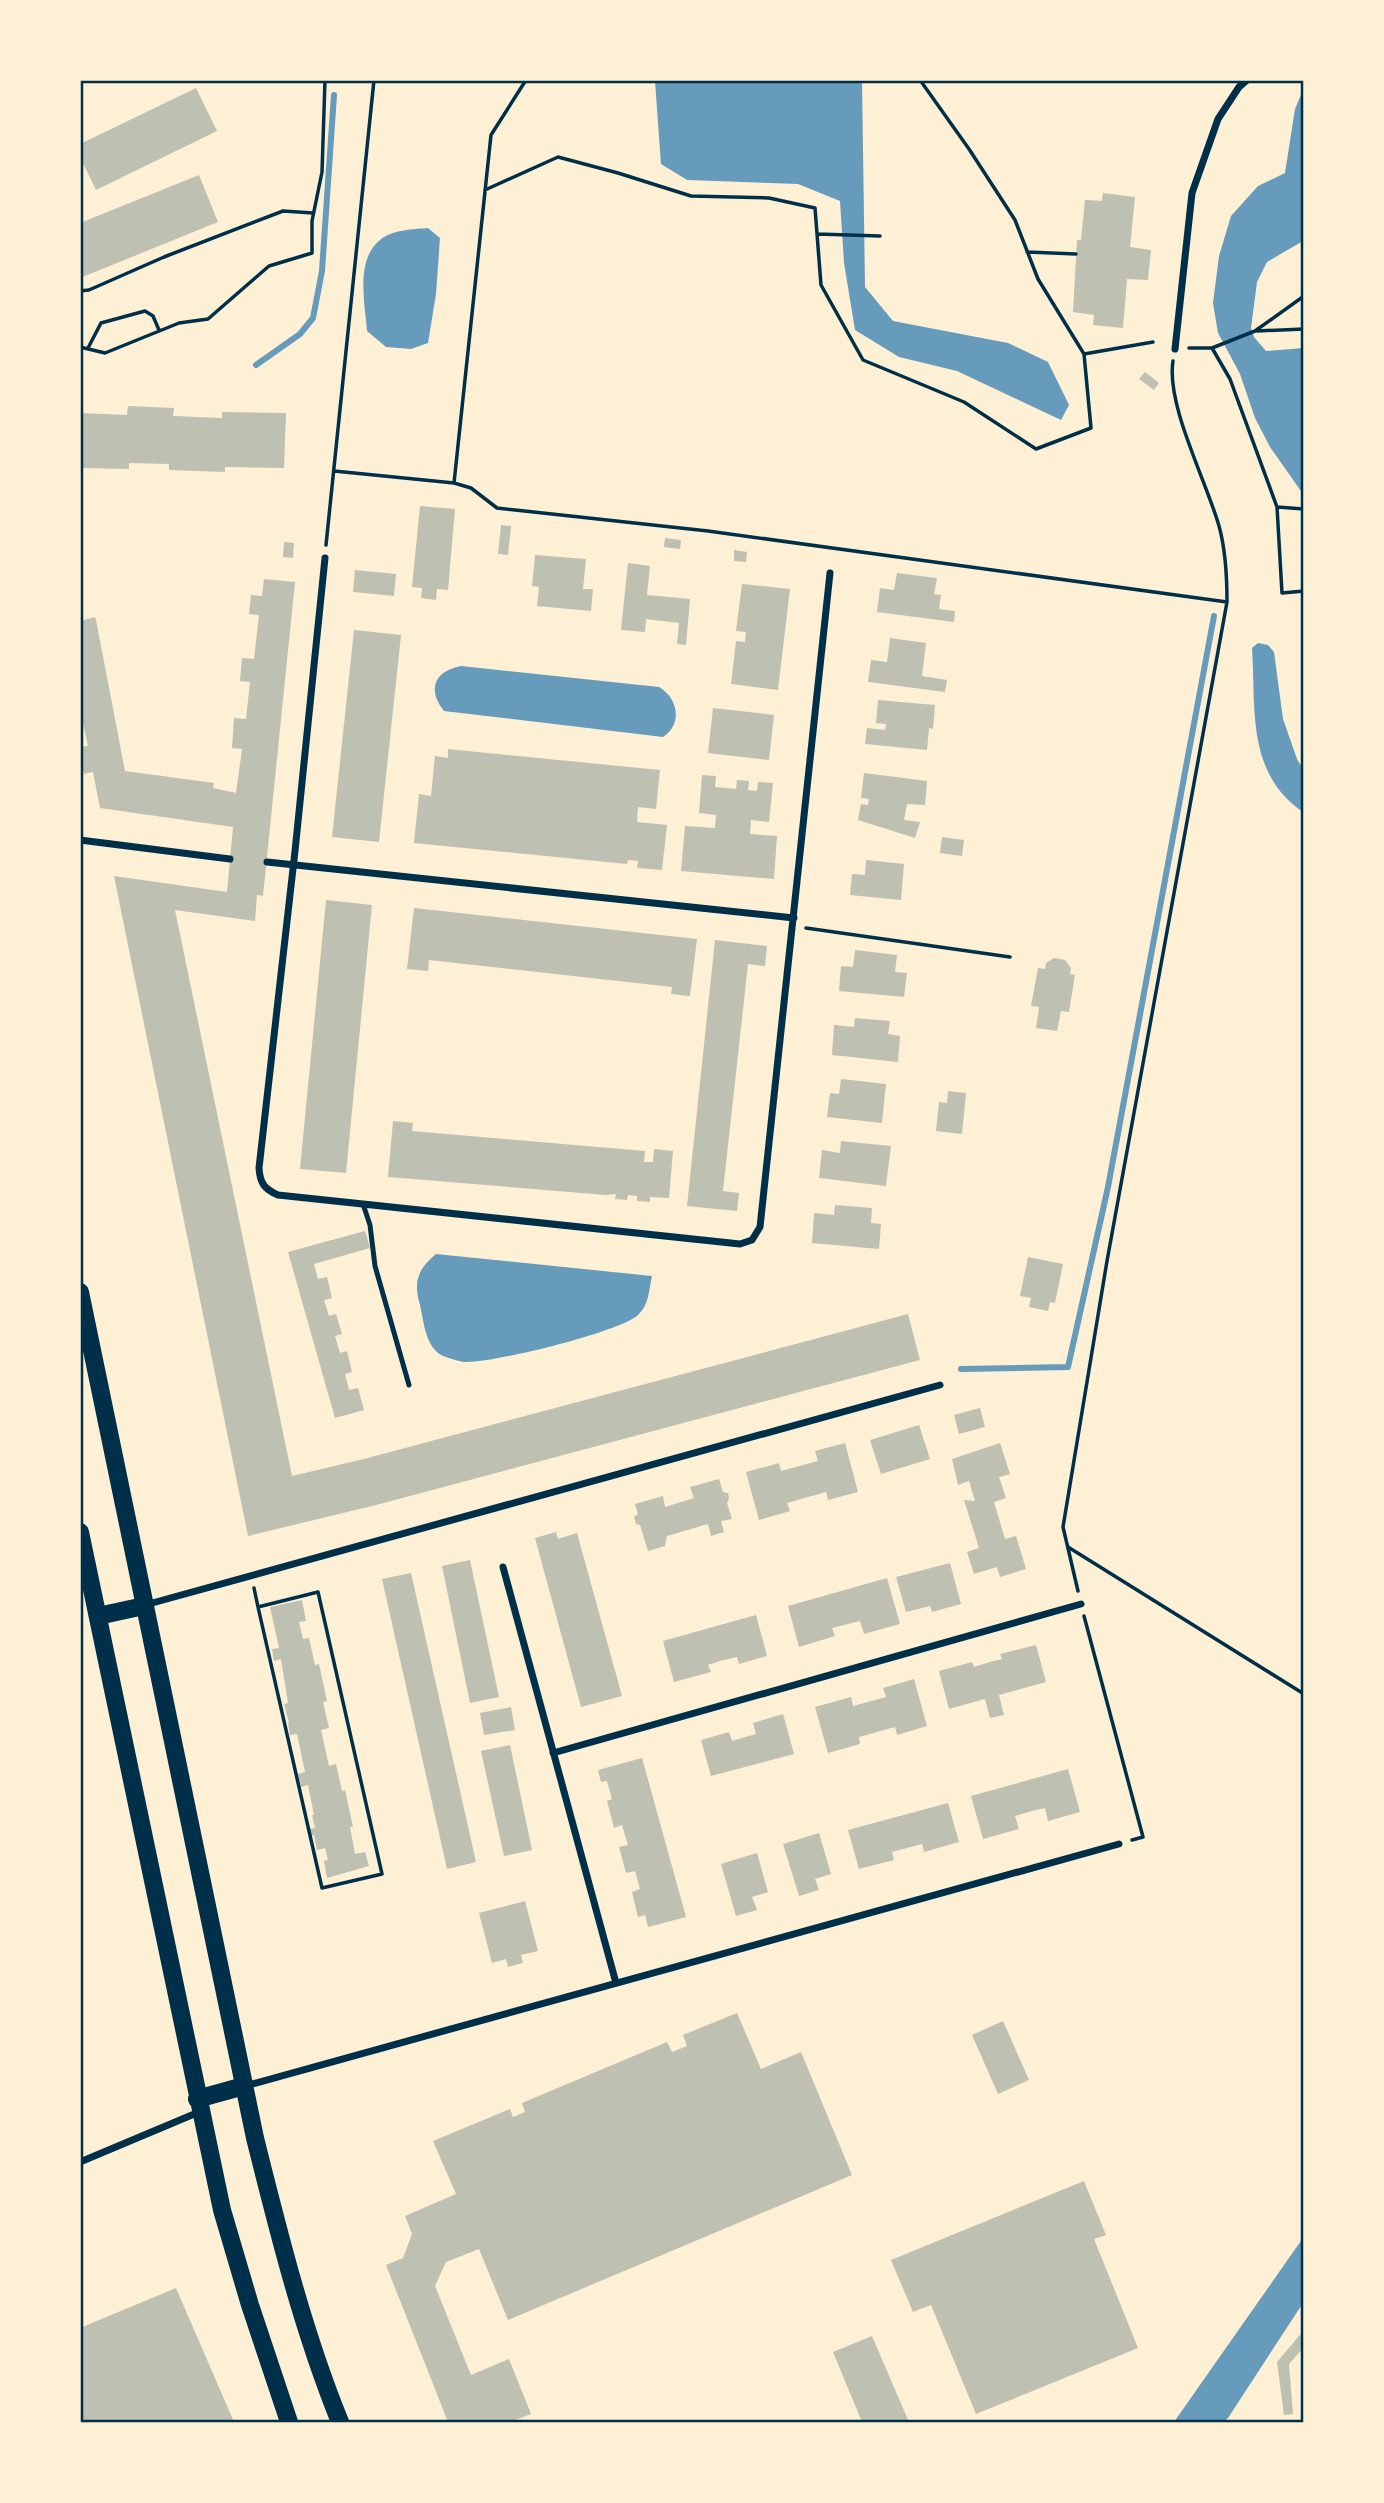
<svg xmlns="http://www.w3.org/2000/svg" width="1384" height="2503" font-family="'Source Sans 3',sans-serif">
	<rect width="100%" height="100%" fill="#fdf0d5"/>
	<path fill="#669bbc" d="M655 81H862L865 287 893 321 1008 343 1048 362 1069 405 1061 420 957 371 899 357 855 330 844 263 840 201 798 184 687 180 661 164Z
		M1303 90V241L1267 262 1257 282 1251 328 1254 337 1266 351 1303 348V494L1270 447 1255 418 1240 374 1218 333 1213 303 1219 256 1231 216 1258 186 1285 173 1295 109Z
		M428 228 440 238 436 294 428 343 411 349 386 347 367 331C365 303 355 260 380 240 391 230 414 229 428 228Z
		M1258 643 1268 645 1274 652 1283 719 1297 759 1303 769V812C1246 773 1256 709 1252 648Z
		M461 666 659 687C678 698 683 724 663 737L444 711C427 690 434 671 461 666Z
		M436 1254 652 1276C649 1290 649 1305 638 1315 620 1332 490 1364 464 1362 458 1361 449 1358 443 1356 425 1347 424 1322 420 1305 413 1281 418 1269 436 1254Z
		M1303 2238V2303L1228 2418 1223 2422H1174Z"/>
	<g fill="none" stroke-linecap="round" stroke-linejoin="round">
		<path stroke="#669bbc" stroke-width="6" d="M256 365 300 334 313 318 322 271 334 95
			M961 1369 1068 1367 1108 1187 1214 616"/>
	</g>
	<path fill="#bec0b2" d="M196 88 217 131 96 190 80 157V144Z
		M199 175 218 222 80 278V223Z
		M1103 193 1135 197 1130 247 1151 250 1148 280 1127 279 1123 328 1093 325 1094 315 1073 312 1077 240H1081L1085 200 1102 201Z
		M1145 372 1159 383 1154 390 1139 379Z
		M128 406 174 408 173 416 222 418V412L286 413 284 468 225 467V472L169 470V464L129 463V469L80 468V413L127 415Z
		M420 506 455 509 448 590 437 589 436 600 421 598 422 588 412 587Z
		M501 525 511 526 508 555 498 554Z
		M665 538 681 540 680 549 664 547Z
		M284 542 294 543 293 558 283 557Z
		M734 550 747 552 746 562 734 561Z
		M535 555 586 559 583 589H593L591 611 537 606 539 587 532 586Z
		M628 563 650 566 647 595 690 599 686 645 677 644 679 623 646 619 645 632 621 630Z
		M355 570 396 574 394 596 353 592Z
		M897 573 937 578 934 594 941 595 939 609 955 611 954 622 877 612 880 588 894 590Z
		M264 579 295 582 263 896 257 895 255 921 175 910 292 1476 364 1459 908 1314 920 1360 376 1505 248 1536 114 876 227 892 233 827 100 808 93 772 84 774 80 759V747L88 746 80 709V621L95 617 96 620 125 771 214 783 213 788 236 793 242 749 232 748 234 718 246 719 250 682 240 681 242 658 254 659 259 615 249 614 251 595 262 596Z
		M742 584 790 589 778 690 731 684 736 641 745 642 746 632 736 631Z
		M354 630 401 635 379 842 332 837Z
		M890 638 926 643 922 676 947 680 945 692 868 682 871 660 887 662Z
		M878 700 935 705 933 729 929 728 927 750 865 744 867 728 885 730 886 724 876 723Z
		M713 708 774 715 769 760 708 753Z
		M448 749 660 770 656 809 638 807 637 822 667 825 662 870 637 868 638 861 628 860 627 864 414 843 419 794 431 796 435 756 448 758Z
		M864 773 927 781 925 805 907 804 904 820 920 822 915 838 858 820 861 804 868 805 869 799 861 798Z
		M702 775 716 776 715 787 736 789 737 780 749 781 748 790 757 791 758 782 773 783 769 822 751 820 750 834 777 836 774 879 681 871 685 826 715 828 716 815 699 813Z
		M942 837 964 840 962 856 940 853Z
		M866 860 904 864 901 900 850 895 852 874 865 875Z
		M326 900 372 905 346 1173 300 1169Z
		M414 908 697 939 690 996 671 994 672 987 429 960 428 971 407 969Z
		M715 940 767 946 765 966 748 964 723 1191 739 1193 737 1211 687 1206Z
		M855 950 897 955 895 972 907 973 904 997 839 991 841 966 853 967Z
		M1054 958 1065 960 1071 968 1070 974 1075 975 1069 1012 1061 1011 1057 1031 1036 1028 1039 1007 1031 1006 1038 968 1045 969 1046 963Z
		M855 1018 890 1021 888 1034 900 1036 898 1062 832 1055 834 1025 854 1027Z
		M841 1079 886 1084 882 1123 827 1117 830 1093 839 1094Z
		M948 1091 966 1093 962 1134 936 1131 939 1102 947 1103Z
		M393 1121 413 1123 412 1131 645 1151 644 1162H653L654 1149 673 1151 669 1198 650 1197V1202L637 1201V1196L628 1195 627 1200 615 1199 616 1194 606 1195 388 1177Z
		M841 1141 891 1146 886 1186 819 1178 822 1150 840 1153Z
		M835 1205 872 1208 871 1223 881 1224 879 1249 812 1243 814 1213 834 1215Z
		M365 1231 370 1248 314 1264 318 1279 327 1277 332 1298 324 1300 329 1316 336 1314 342 1334 335 1336 340 1353 347 1351 352 1372 345 1374 349 1390 358 1388 364 1410 335 1418 288 1252Z
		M1028 1257 1063 1264 1055 1303 1050 1302 1048 1311 1029 1307 1031 1298 1020 1296Z
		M980 1408 985 1427 959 1434 954 1415Z
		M919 1425 930 1459 881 1474 870 1440Z
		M845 1443 858 1492 828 1500 826 1492 787 1503 790 1511 759 1520 746 1472 779 1463 781 1471 818 1461 815 1451Z
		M1000 1443 1010 1474 999 1477 1006 1498 994 1502 1005 1539 1016 1536 1026 1569 1000 1577 997 1567 974 1574 967 1552 979 1548 964 1500 975 1501 969 1481 958 1485 952 1459Z
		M719 1479 723 1492 728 1493 729 1499 727 1503 732 1519 721 1521 724 1532 711 1536 708 1524 667 1536 665 1546 648 1551 640 1525 636 1524 634 1517 638 1514 635 1504 663 1496 665 1507 694 1498 690 1487Z
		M556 1532 558 1539 577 1533 622 1696 581 1707 535 1538Z
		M470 1560 499 1697 470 1703 442 1566Z
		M950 1563 961 1604 932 1612 930 1606 906 1612 896 1577Z
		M411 1573 476 1862 447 1869 382 1579Z
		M887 1578 900 1624 864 1634 860 1621 832 1628 835 1636 799 1647 788 1606Z
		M302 1600 306 1621 299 1622 303 1639 309 1638 315 1665 319 1664 327 1701 323 1702 329 1728 321 1730 329 1766 336 1764 342 1791 345 1790 353 1827H350L355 1854 365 1852 369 1866 327 1878 324 1861 328 1860 325 1848 317 1850 314 1835 311 1836 310 1829 315 1828 312 1815H314L308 1785 301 1787 298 1774 305 1772 297 1734 290 1735 288 1723H289L284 1704 288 1703 281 1659 274 1661 272 1649 279 1648 270 1607Z
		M756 1615 767 1656 739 1664 737 1657 720 1661 708 1665 711 1672 674 1682 663 1641Z
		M1036 1645 1046 1682 999 1695 1004 1715 990 1718 985 1699 949 1709 939 1671 972 1662 974 1667 990 1662 1002 1659 1000 1654Z
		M914 1679 927 1726 897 1735 895 1727 859 1737 860 1744 828 1753 815 1707 851 1697 853 1706 886 1697 883 1688Z
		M511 1707 515 1730 484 1735 480 1713Z
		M783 1714 794 1754 711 1776 701 1740 729 1732 732 1741 756 1734 753 1723Z
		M510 1745 532 1850 504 1856 481 1751Z
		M642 1758 686 1917 648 1927 645 1915 638 1917 632 1892 640 1889 635 1871 626 1873 619 1847 628 1845 622 1825 614 1828 607 1801 612 1799 607 1781 601 1782 598 1770Z
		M1068 1769 1080 1812 1048 1821 1045 1808 1032 1811 1015 1816 1019 1829 983 1839 971 1796Z
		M948 1803 959 1842 924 1852 922 1844 892 1852 894 1860 859 1869 848 1830Z
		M819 1833 831 1874 815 1879 819 1890 799 1896 783 1844Z
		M757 1853 768 1892 752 1897 757 1910 736 1916 721 1864Z
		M525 1901 538 1951 521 1955 523 1963 508 1967 506 1959 492 1963 479 1913Z
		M737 2013 761 2069 801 2052 852 2175 508 2320 479 2249 446 2262 435 2286 471 2375 509 2359 531 2414 510 2422H448L386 2265 403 2258 412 2234 405 2216 456 2194 433 2141 510 2109 513 2117 525 2112 522 2103 667 2042 672 2052 687 2046 683 2035Z
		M1003 2021 1029 2080 998 2094 972 2035Z
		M1084 2181 1106 2235 1094 2239 1138 2348 976 2414 931 2305 913 2312 891 2260Z
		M176 2288 234 2422H80V2328Z
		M1304 2330V2347L1289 2364 1293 2414 1284 2415 1277 2362Z
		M872 2336 909 2422H862L833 2352Z"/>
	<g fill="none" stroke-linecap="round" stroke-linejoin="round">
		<path stroke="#003049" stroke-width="3.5" d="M920 80 969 149 1015 220 1038 279 1084 354 1153 342
			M485 190 558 157 618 173 691 196 769 198 815 208 821 285 863 360 964 402 1036 449 1091 428 1084 354
			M817 234 880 236
			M1027 252 1076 254
			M80 291 89 290 164 257 283 211 313 213
			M1257 331 1304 329
			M80 347 105 353 179 323 208 319 269 266 312 253V221L322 172 325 80
			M88 348 101 323 145 311 153 316 159 330
			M1189 348H1212L1230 379 1277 507 1282 593 1304 591
			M1212 348 1255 331 1304 296
			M334 471 454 483 471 488 497 508 708 531 1227 602
			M454 483 491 135 526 80
			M1277 507 1304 509
			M326 545 374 80
			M806 928 1010 957
			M1068 1547 1304 1694
			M254 1588 258 1607 322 1888 382 1874 318 1592 258 1607
			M1078 1591 1063 1527 1107 1261 1227 602C1227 576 1226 551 1219 526 1206 480 1166 405 1173 361
			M1084 1616 1143 1837 1132 1840"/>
		<path stroke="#003049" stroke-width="5" d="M363 1204 370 1225 375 1266 409 1385"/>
		<path stroke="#003049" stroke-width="7" d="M1175 349 1192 193 1218 119 1239 87 1247 80
			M325 558 295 851 259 1168C260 1183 264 1189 278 1195L740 1244 752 1240 760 1227 830 573
			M80 840 230 859
			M267 862 794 918
			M503 1567 616 1983
			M145 1605 940 1385
			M553 1753 1081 1604
			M245 2086 1119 1844
			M80 2162 199 2112"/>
		<path stroke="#003049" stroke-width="18" d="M80 1292 255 2138C279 2234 303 2331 340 2422
			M80 1532 222 2210 250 2305 289 2422
			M98 1616 144 1606
			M197 2099 244 2086"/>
	</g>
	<rect width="1384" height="2503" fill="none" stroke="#fdf0d5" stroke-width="164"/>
	<rect x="82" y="82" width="1220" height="2339" fill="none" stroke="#003049" stroke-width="2.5"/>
</svg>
